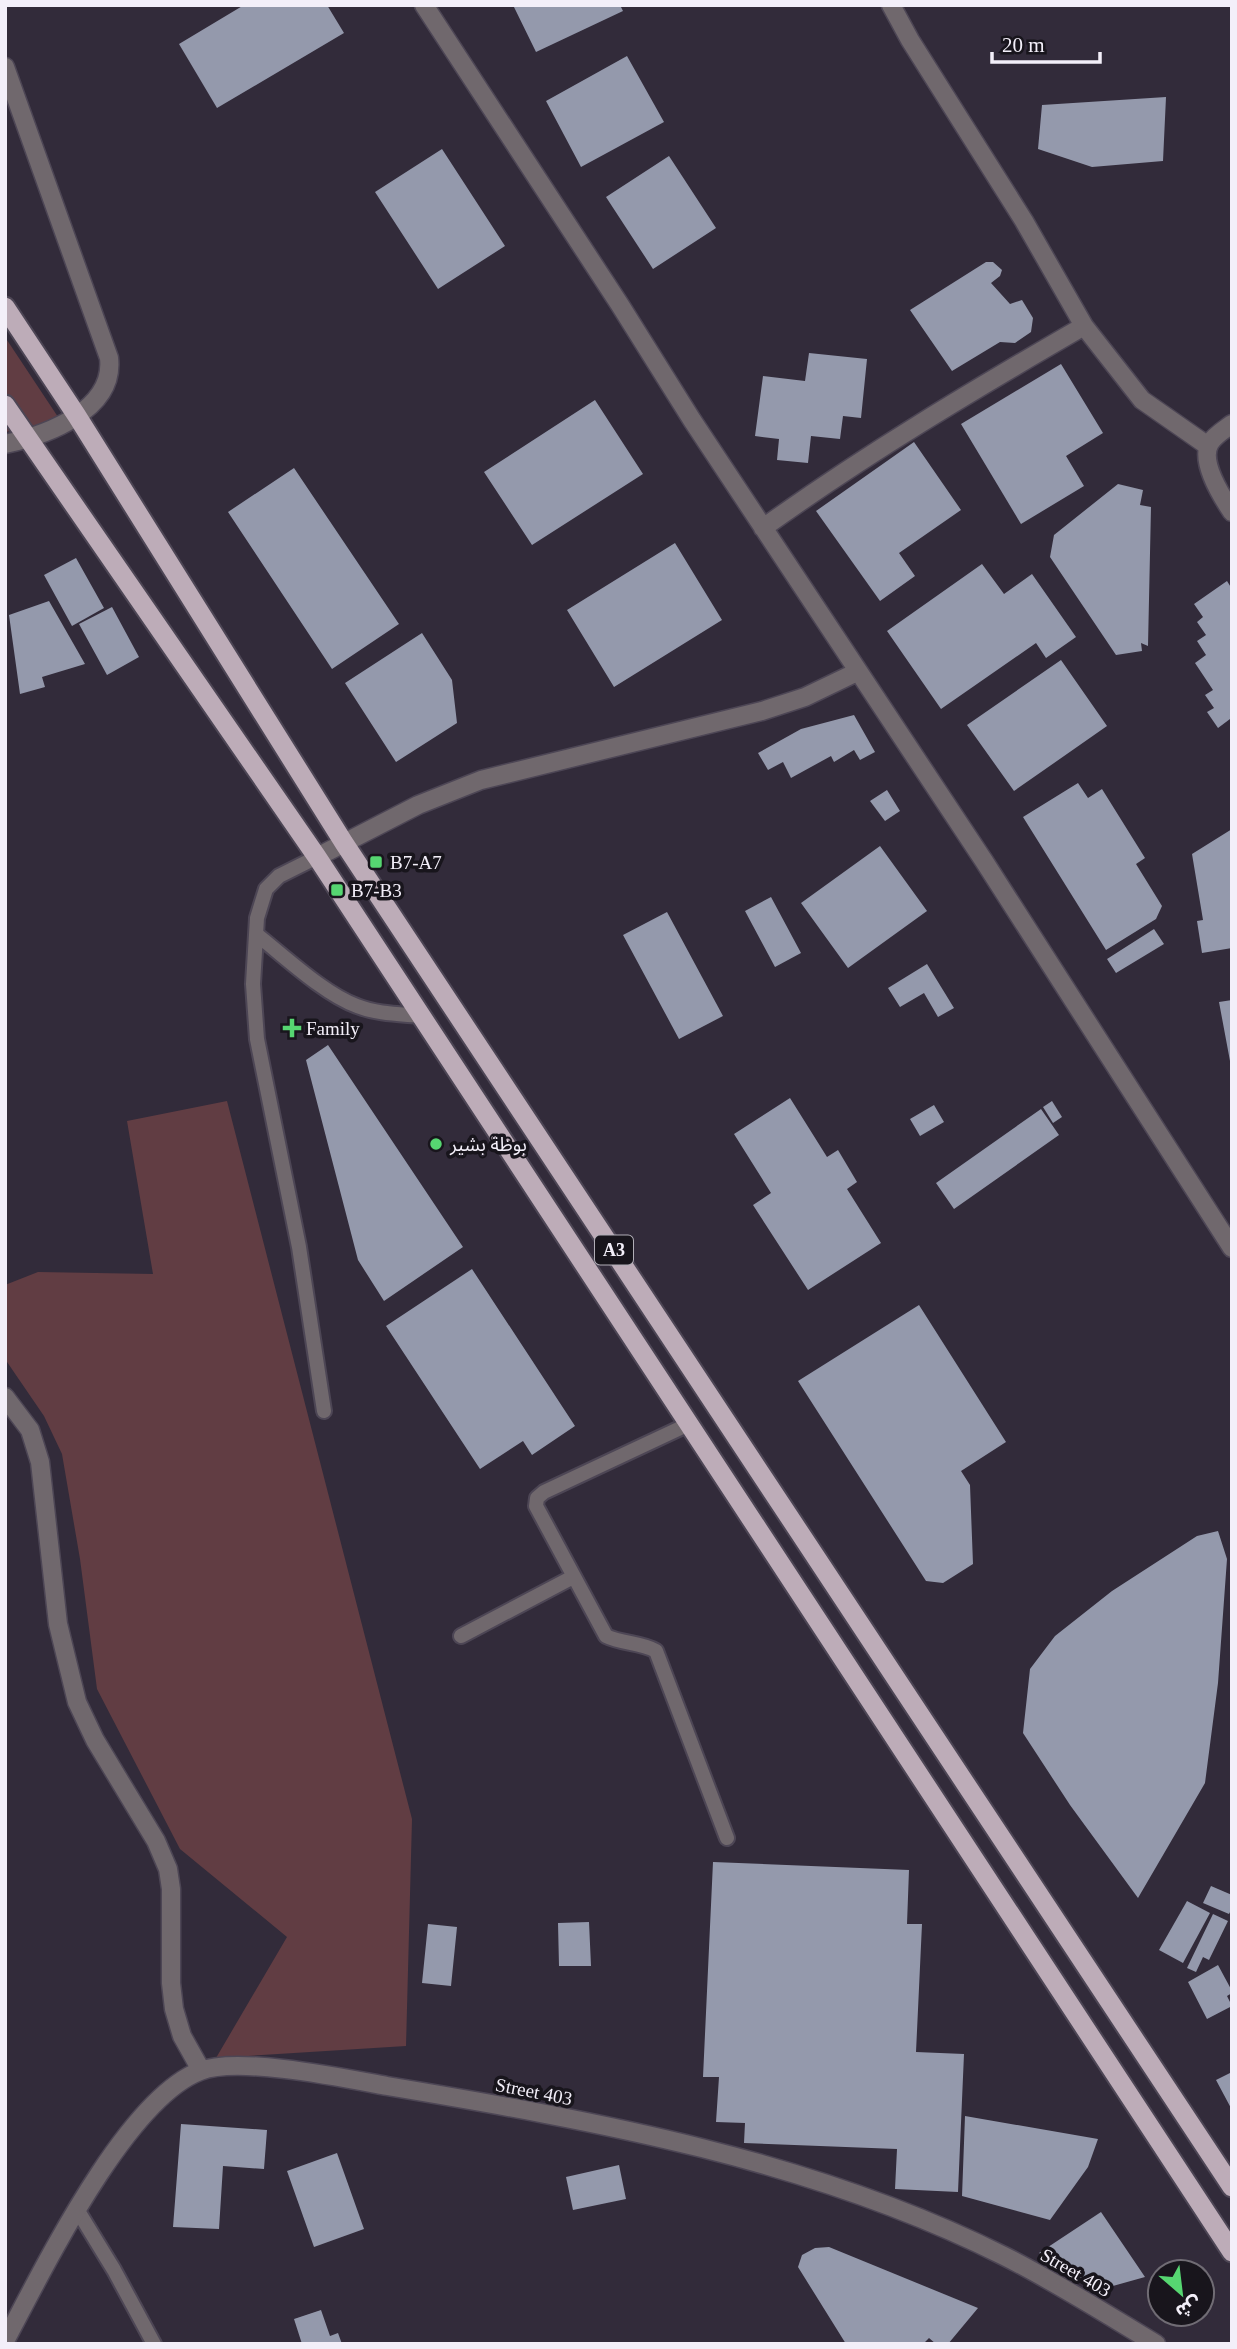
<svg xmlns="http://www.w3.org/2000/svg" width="1237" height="2349" font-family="'Times New Roman','Noto Sans Arabic',serif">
	<rect width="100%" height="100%" fill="#322b3a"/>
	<path fill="#613d43" d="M5 337 62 423 5 432Z
		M227 1101 412 1819 406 2046 216 2058 287 1937 180 1849 97 1689 80 1559 62 1454 44 1416 5 1359V1285L38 1272 153 1274 127 1121Z"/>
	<path fill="#9499ac" d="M244 5H327L344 33 217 108 179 44Z
		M513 5H620L623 11 536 52Z
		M627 56 664 122 581 167 546 101Z
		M1166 97 1163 161 1092 167 1038 149 1042 105Z
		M442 149 505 246 438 289 375 192Z
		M669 156 716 228 653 269 606 197Z
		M986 262H993L1002 270 1000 276 991 283 1010 304 1022 300 1033 318 1031 332 1015 343 1000 342 952 371 910 310Z
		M809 353 867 359 861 418 843 416 840 439 811 436 808 463 777 460 779 439 755 436 763 376 805 381Z
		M1061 364 1103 433 1066 456 1084 486 1021 524 961 424Z
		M595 400 643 474 532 545 484 472Z
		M914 442 961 510 899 553 915 576 880 601 816 511Z
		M294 468 399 624 332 669 228 512Z
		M1118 484 1143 490 1140 505 1151 507 1148 646 1141 643 1142 651 1116 655 1050 557 1054 535Z
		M675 543 722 620 614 687 567 610Z
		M76 558 104 608 72 626 44 575Z
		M982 564 1004 594 1032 574 1076 637 1046 658 1036 643 941 709 887 631Z
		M1227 581 1232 589V722L1230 719 1218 728 1207 712 1214 708 1205 695 1213 690 1195 663 1206 655 1197 641 1206 635 1197 622 1203 617 1194 604Z
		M49 601 85 664 42 677 45 687 20 694 9 615Z
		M112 607 139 657 107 675 79 624Z
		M422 633 452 680 457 723 396 762 345 683Z
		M1061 660 1107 726 1014 791 967 725Z
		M854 715 875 752 860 760 854 750 834 762 831 756 791 778 783 762 768 770 758 753 801 729Z
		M1078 783 1088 798 1102 789 1145 858 1136 864 1162 906 1156 919 1106 950 1023 817Z
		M887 790 900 811 885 821 870 801Z
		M1232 829V948L1202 953 1197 921 1203 920 1192 854Z
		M880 846 927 911 848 968 801 903Z
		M771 897 801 953 775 967 745 911Z
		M667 912 723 1016 679 1039 623 935Z
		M1154 929 1164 944 1116 973 1107 959Z
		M927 964 954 1008 938 1017 924 993 900 1007 888 988Z
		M1232 1000V1061H1230L1219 1002Z
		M328 1045 463 1247 384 1301 358 1260 306 1060Z
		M790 1098 827 1157 838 1150 857 1182 847 1189 881 1243 808 1290 753 1205 771 1193 734 1134Z
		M1052 1101 1062 1117 1053 1123 1043 1107Z
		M934 1105 944 1122 920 1136 910 1119Z
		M1041 1109 1059 1135 954 1209 936 1183Z
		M472 1269 575 1426 532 1455 523 1441 480 1469 386 1326Z
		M919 1305 1006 1442 961 1471 970 1485 973 1564 943 1583 926 1581 798 1381Z
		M1218 1531 1227 1559 1218 1683 1205 1783 1138 1898 1070 1805 1023 1733 1030 1669 1055 1636 1112 1591 1197 1536Z
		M713 1862 909 1870 907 1924H922L916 2052 964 2054 958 2192 895 2189 897 2149 744 2143 745 2123 716 2122 719 2077H703Z
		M1211 1886 1232 1895V1908L1229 1914 1203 1903Z
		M1187 1901 1210 1913 1183 1963 1159 1950Z
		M1213 1914 1228 1921 1209 1960 1203 1957 1196 1972 1187 1968Z
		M589 1922 591 1966H559L558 1923Z
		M428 1924 457 1927 451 1986 422 1983Z
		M1218 1965 1232 1991V1993L1227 1996 1232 2006 1207 2019 1188 1982Z
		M1232 2072V2110L1216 2080Z
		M965 2116 1098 2139 1088 2167 1050 2220 962 2196Z
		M181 2124 267 2130 264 2169 223 2166 219 2229 173 2227Z
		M337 2153 364 2229 314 2247 287 2171Z
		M619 2165 626 2199 573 2210 566 2177Z
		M1101 2212 1145 2277 1095 2291 1039 2253Z
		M829 2247 978 2308 948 2344H936L929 2338 923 2344H846L798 2267 802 2255 815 2248Z
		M321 2310 330 2336 338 2333 342 2344H302L294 2319Z"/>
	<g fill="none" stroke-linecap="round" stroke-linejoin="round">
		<g stroke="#4d4655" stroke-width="18">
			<path id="service" d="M317 857 279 876 266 889 257 918 253 984 257 1039 299 1247 324 1411
				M256 934C284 956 324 994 357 1006 377 1014 400 1014 421 1016
				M689 1424 544 1492 537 1498 536 1506 606 1636C622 1644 641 1642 656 1651L727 1838
				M461 1636 573 1577
				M78 2211 114 2270 154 2344"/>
		</g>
		<g stroke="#4d4655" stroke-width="21">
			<path id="minor" d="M424 5 620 305 692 420 984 861 1232 1248
				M891 5 910 40 1024 221 1084 326 1142 400 1208 446
				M5 67 109 358C115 410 47 435 5 444
				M1232 424C1224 430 1215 435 1210 443 1199 461 1222 497 1232 512
				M763 528C866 454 975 389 1084 326
				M317 857 418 805 481 780 762 711 805 697 857 672
				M5 1397 30 1430 40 1462 58 1624 77 1702 95 1740 156 1841 168 1869 171 1889V1983L174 2009 182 2036 201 2070
				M5 2341C43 2270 125 2100 200 2071 238 2056 344 2078 387 2086 597 2121 812 2160 1004 2256 1056 2282 1106 2314 1156 2344"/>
		</g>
		<g stroke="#4d4655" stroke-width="23">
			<path id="trunk" d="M5 307 77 416 344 843 1232 2187
				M5 405 317 857 1232 2252"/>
		</g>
		<use href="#service" stroke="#70686d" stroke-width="14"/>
		<use href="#minor" stroke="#70686d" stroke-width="18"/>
		<use href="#trunk" stroke="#bdacb8" stroke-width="19"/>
	</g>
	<g fill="#56d671" stroke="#18151c" stroke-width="2.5">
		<rect x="369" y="855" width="14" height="14" rx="3.5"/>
		<rect x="330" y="883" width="14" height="14" rx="3.5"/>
		<path d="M288.5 1017.5h7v7h7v7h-7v7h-7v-7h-7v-7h7z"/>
		<circle cx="436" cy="1144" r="7"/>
	</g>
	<g text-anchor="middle" stroke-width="7" stroke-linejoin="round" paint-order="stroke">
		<rect fill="#18151c" stroke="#b1aeb7" stroke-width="2" x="595" y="1235.5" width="38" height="29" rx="5"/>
		<g font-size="18" font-weight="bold" fill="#f3eff9">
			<text x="614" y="1256">A3</text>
		</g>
		<g font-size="19" fill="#f3eff9" stroke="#18151c" text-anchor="start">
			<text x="390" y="869">B7-A7</text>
			<text x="351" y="897">B7-B3</text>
			<text x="306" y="1035">Family</text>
			<text x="450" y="1151">بوظة بشير</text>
		</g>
		<g font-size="19" fill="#f3eff9" stroke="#18151c">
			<text transform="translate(534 2091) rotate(11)" y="7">Street 403</text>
			<text transform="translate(1076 2272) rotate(30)" y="7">Street 403</text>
		</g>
	</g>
	<rect width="1237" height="2349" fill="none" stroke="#f3eff9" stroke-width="14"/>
	<g transform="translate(1181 2293) rotate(152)"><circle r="33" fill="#18151c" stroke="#706c74" stroke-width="2"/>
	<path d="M0-5L12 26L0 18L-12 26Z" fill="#56d671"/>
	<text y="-10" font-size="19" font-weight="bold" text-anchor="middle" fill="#f3eff9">ش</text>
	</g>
	<path d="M992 52v10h108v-10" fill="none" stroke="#f3eff9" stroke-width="3.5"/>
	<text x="1002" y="52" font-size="21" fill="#f3eff9" stroke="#18151c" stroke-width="5" paint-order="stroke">20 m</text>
</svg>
